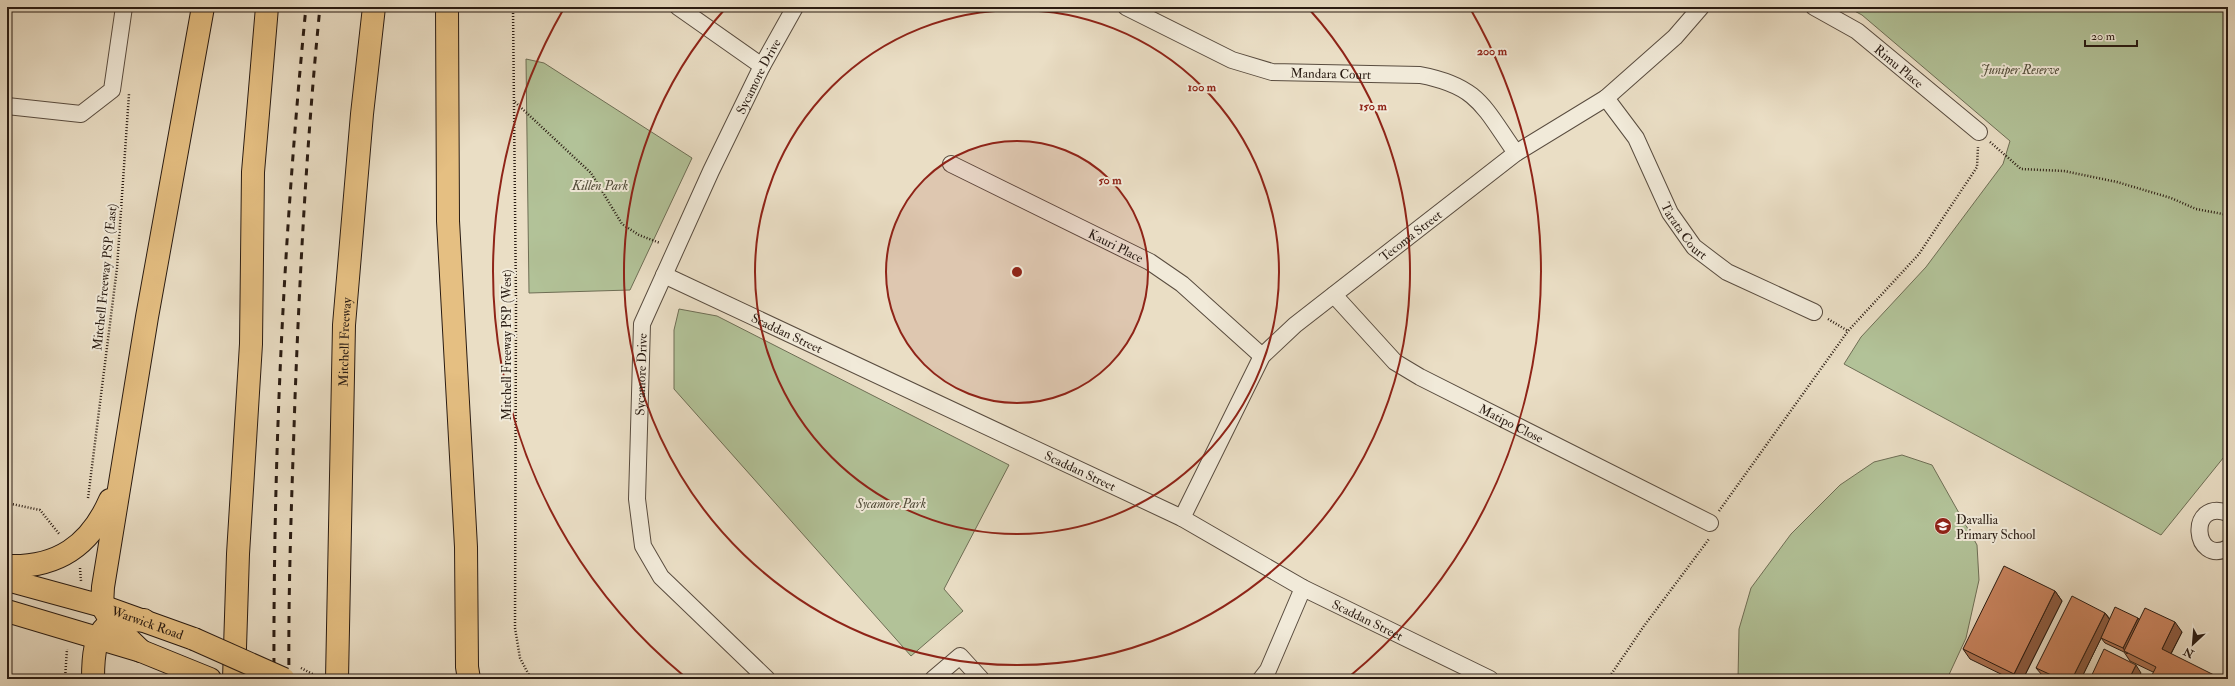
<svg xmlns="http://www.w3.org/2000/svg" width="2235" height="686" font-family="'IM FELL Double Pica',serif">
	<rect width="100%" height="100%" fill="#eadec5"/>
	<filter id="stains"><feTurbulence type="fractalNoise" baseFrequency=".005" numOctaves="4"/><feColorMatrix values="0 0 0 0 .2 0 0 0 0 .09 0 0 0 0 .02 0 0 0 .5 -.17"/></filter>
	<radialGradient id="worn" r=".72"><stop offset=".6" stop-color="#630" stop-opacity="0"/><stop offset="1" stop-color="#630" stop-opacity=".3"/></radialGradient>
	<path fill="#b2c298" stroke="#6e6e55" d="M1847 7H2228V452L2161 535 1844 364 1861 337 1926 267 2003 164 2010 141 1862 15Z
		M526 59 544 63 692 158 630 290 529 293Z
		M679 309 717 316 1009 465 944 589 963 611 911 656 674 389V330Z
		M1902 455 1932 465 1977 545 1979 580 1966 638 1947 679H1738L1739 629 1751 588 1791 534 1840 485 1874 462Z"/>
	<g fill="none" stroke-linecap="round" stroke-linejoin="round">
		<g stroke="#594c3f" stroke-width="18">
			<g id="street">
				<path d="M678 7 762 66"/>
				<path id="s1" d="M1126 7 1232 60 1272 72 1420 75C1479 86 1484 108 1516 153"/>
				<path id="s2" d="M1814 7 1857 31 1979 132"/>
				<path id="s3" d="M1606 98 1636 138 1670 213 1694 247 1727 272 1814 312"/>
				<path d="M7 106 81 114 112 90 124 7"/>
				<path id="s4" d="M951 164 1150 262 1182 284 1262 356"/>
				<path id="s5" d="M664 275 1182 518 1303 588 1490 679"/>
				<path id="s6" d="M1334 295 1395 362 1420 377 1710 523"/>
				<path d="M2228 513C2187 498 2193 566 2228 548"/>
				<path id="s7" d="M1182 518 1262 356 1295 325 1516 153 1606 98 1675 37 1701 7"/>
				<path id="s8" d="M767 679 661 577 643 546 637 499 642 324 711 171 762 66 795 7"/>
				<path d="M933 679 960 656 981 679"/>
				<path d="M1261 679 1268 670 1303 588"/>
			</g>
		</g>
		<g stroke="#291b12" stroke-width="24">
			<g id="primary">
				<path id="s9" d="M7 580 102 606 194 639"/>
				<path d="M7 611 141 651 210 679"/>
			</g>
		</g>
		<g stroke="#291b12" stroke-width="24">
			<g id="highway">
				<path d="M447 7 448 221 466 547 467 667 469 679"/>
				<path d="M7 566C57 568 90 546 110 500"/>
				<path d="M141 651 112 623 102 606 103 587 147 317 203 7"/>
				<path d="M93 679C93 663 93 629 113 623 122 620 134 621 144 620"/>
				<path d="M234 679 238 554 251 344 253 172 267 7"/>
				<path id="s10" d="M337 679 344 325 362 114 374 7"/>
			</g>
		</g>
		<path stroke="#291b12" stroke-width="2.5" stroke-dasharray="1 2" stroke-linecap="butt" d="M513 7 516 303 515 628 520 658 531 679
			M515 102 591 173 622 224 639 235 660 243
			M1990 142 2021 169 2064 171 2117 182 2171 198 2196 209 2228 215
			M1828 319 1848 331
			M88 498 117 268 129 94
			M7 503 40 510 60 535
			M1719 511 1848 331 1919 254 1977 167 1978 147
			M80 568 81 581
			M65 679 67 649
			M1608 679 1644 626 1709 539"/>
		<use href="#street" stroke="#f1ead9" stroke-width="16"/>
		<use href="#primary" stroke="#e5bf82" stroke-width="22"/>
		<use href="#highway" stroke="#e5bf82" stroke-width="22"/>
		<path stroke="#291b12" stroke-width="3" stroke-dasharray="7 7" stroke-linecap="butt" d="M274 679C273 455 284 230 306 7
			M289 679C288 585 292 492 295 398 300 268 307 137 320 7"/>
		<g stroke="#291b12" stroke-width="24" stroke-linecap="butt">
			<path id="primary-bridge" d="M194 639 284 679"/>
		</g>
		<path stroke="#291b12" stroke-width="2.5" stroke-dasharray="1 2" stroke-linecap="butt" d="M301 668 322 679"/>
		<use href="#primary-bridge" stroke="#e5bf82" stroke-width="22"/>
	</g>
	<path fill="#ad7252" stroke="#291b12" d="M2055 591 2062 601 2023 679H2011L1970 659 1963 649Z
		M2105 613 2110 619H2139L2182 632 2171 654 2153 672 2130 661 2124 652 2105 643 2101 638 2081 679H2050L2042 675 2036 668Z"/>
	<path fill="#8d5c42" stroke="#291b12" d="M2055 591 2062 601 2023 679H2017L2014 674Z
		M2105 613 2110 620 2081 679H2072Z
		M2138 618 2142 623 2127 654 2123 648Z
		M2175 622 2182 632 2168 659 2162 649Z
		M2136 665 2141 673 2138 679H2129Z"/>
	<path fill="#c9845f" stroke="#291b12" d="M2004 566 2055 591 2014 674 1963 649Z
		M2072 596 2105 613 2072 679H2060L2036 668Z
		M2115 607 2138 618 2123 648 2101 638Z
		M2145 608 2175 622 2162 649 2222 679H2150L2156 667 2124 651Z
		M2104 649 2136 665 2129 679H2090Z"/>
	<circle cx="1017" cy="272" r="131" fill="#8f2418" fill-opacity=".12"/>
	<g fill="none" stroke="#8f2418" stroke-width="2">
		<circle cx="1017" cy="272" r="131"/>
		<circle cx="1017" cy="272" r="262"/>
		<path d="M1309 9A393 393 0 1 1 725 9"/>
		<path d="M684 676A524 524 0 0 1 563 10M1471 10A524 524 0 0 1 1350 676"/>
	</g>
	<defs>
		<g id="school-disc" transform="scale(0.9)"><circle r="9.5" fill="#8f2418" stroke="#f1ead9"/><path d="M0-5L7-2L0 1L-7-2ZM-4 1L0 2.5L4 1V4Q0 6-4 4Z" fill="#fff"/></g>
	</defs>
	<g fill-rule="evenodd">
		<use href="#school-disc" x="1943" y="526"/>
	</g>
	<g text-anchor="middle" stroke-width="4" stroke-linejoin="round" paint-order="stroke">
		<g font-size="13" fill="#291b12" stroke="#f1ead9">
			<text dy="5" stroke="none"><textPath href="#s2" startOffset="104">Rimu Place</textPath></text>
			<text dy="5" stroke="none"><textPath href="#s1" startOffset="219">Mandara Court</textPath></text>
			<text dy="5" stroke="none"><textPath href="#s8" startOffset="679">Sycamore Drive</textPath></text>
			<text dy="5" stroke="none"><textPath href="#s3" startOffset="155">Tarata Court</textPath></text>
			<text dy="5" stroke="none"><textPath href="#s7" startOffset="372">Tecoma Street</textPath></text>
			<text dy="5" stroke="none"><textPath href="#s4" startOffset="184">Kauri Place</textPath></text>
			<text transform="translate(104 277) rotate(-84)" y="5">Mitchell Freeway PSP (East)</text>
			<text dy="5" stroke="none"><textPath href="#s5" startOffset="136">Scaddan Street</textPath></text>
			<text dy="5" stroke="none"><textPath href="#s10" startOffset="337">Mitchell Freeway</textPath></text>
			<text transform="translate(506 345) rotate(-90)" y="5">Mitchell Freeway PSP (West)</text>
			<text dy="5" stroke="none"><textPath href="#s8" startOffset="355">Sycamore Drive</textPath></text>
			<text dy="5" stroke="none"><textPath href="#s6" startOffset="222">Matipo Close</textPath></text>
			<text dy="5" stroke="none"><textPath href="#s5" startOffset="460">Scaddan Street</textPath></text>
			<text dy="5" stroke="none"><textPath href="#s5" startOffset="784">Scaddan Street</textPath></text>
			<text dy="5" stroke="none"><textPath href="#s9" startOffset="147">Warwick Road</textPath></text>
		</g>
		<g font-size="13" font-style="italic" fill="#524d3a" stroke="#f1ead9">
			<text x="2020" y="74">Juniper Reserve</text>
			<text x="600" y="190">Killen Park</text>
			<text x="891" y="508">Sycamore Park</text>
		</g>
		<g font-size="13" fill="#291b12" stroke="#f1ead9" text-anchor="start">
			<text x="1956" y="524">Davallia<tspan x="1956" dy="15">Primary School</tspan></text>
		</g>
	</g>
	<circle cx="1017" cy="272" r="6" fill="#8f2418" stroke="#f1ead9" stroke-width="2"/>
	<g font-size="12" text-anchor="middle" font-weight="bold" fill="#8f2418" stroke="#f1ead9" stroke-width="4" stroke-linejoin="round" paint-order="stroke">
		<text x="1492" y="55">200 m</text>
		<text x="1202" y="91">100 m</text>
		<text x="1373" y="110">150 m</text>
		<text x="1110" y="184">50 m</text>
	</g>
	<rect width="2235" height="686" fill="none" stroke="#eadec5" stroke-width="24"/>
	<rect x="8" y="8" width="2219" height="670" fill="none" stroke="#291b12" stroke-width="2"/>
	<rect x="12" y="12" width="2211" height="662" fill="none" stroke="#291b12"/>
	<g transform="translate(2193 644) rotate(206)" stroke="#f1ead9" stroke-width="3" paint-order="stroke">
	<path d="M0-3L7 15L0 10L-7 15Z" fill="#291b12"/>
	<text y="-6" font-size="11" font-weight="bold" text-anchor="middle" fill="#291b12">N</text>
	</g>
	<path d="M2085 40v6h52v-6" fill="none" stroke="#291b12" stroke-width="2"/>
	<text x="2091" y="40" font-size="12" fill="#291b12" stroke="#f1ead9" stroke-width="3" paint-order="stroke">20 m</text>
	<rect width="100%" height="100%" filter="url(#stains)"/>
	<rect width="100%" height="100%" fill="url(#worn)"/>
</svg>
